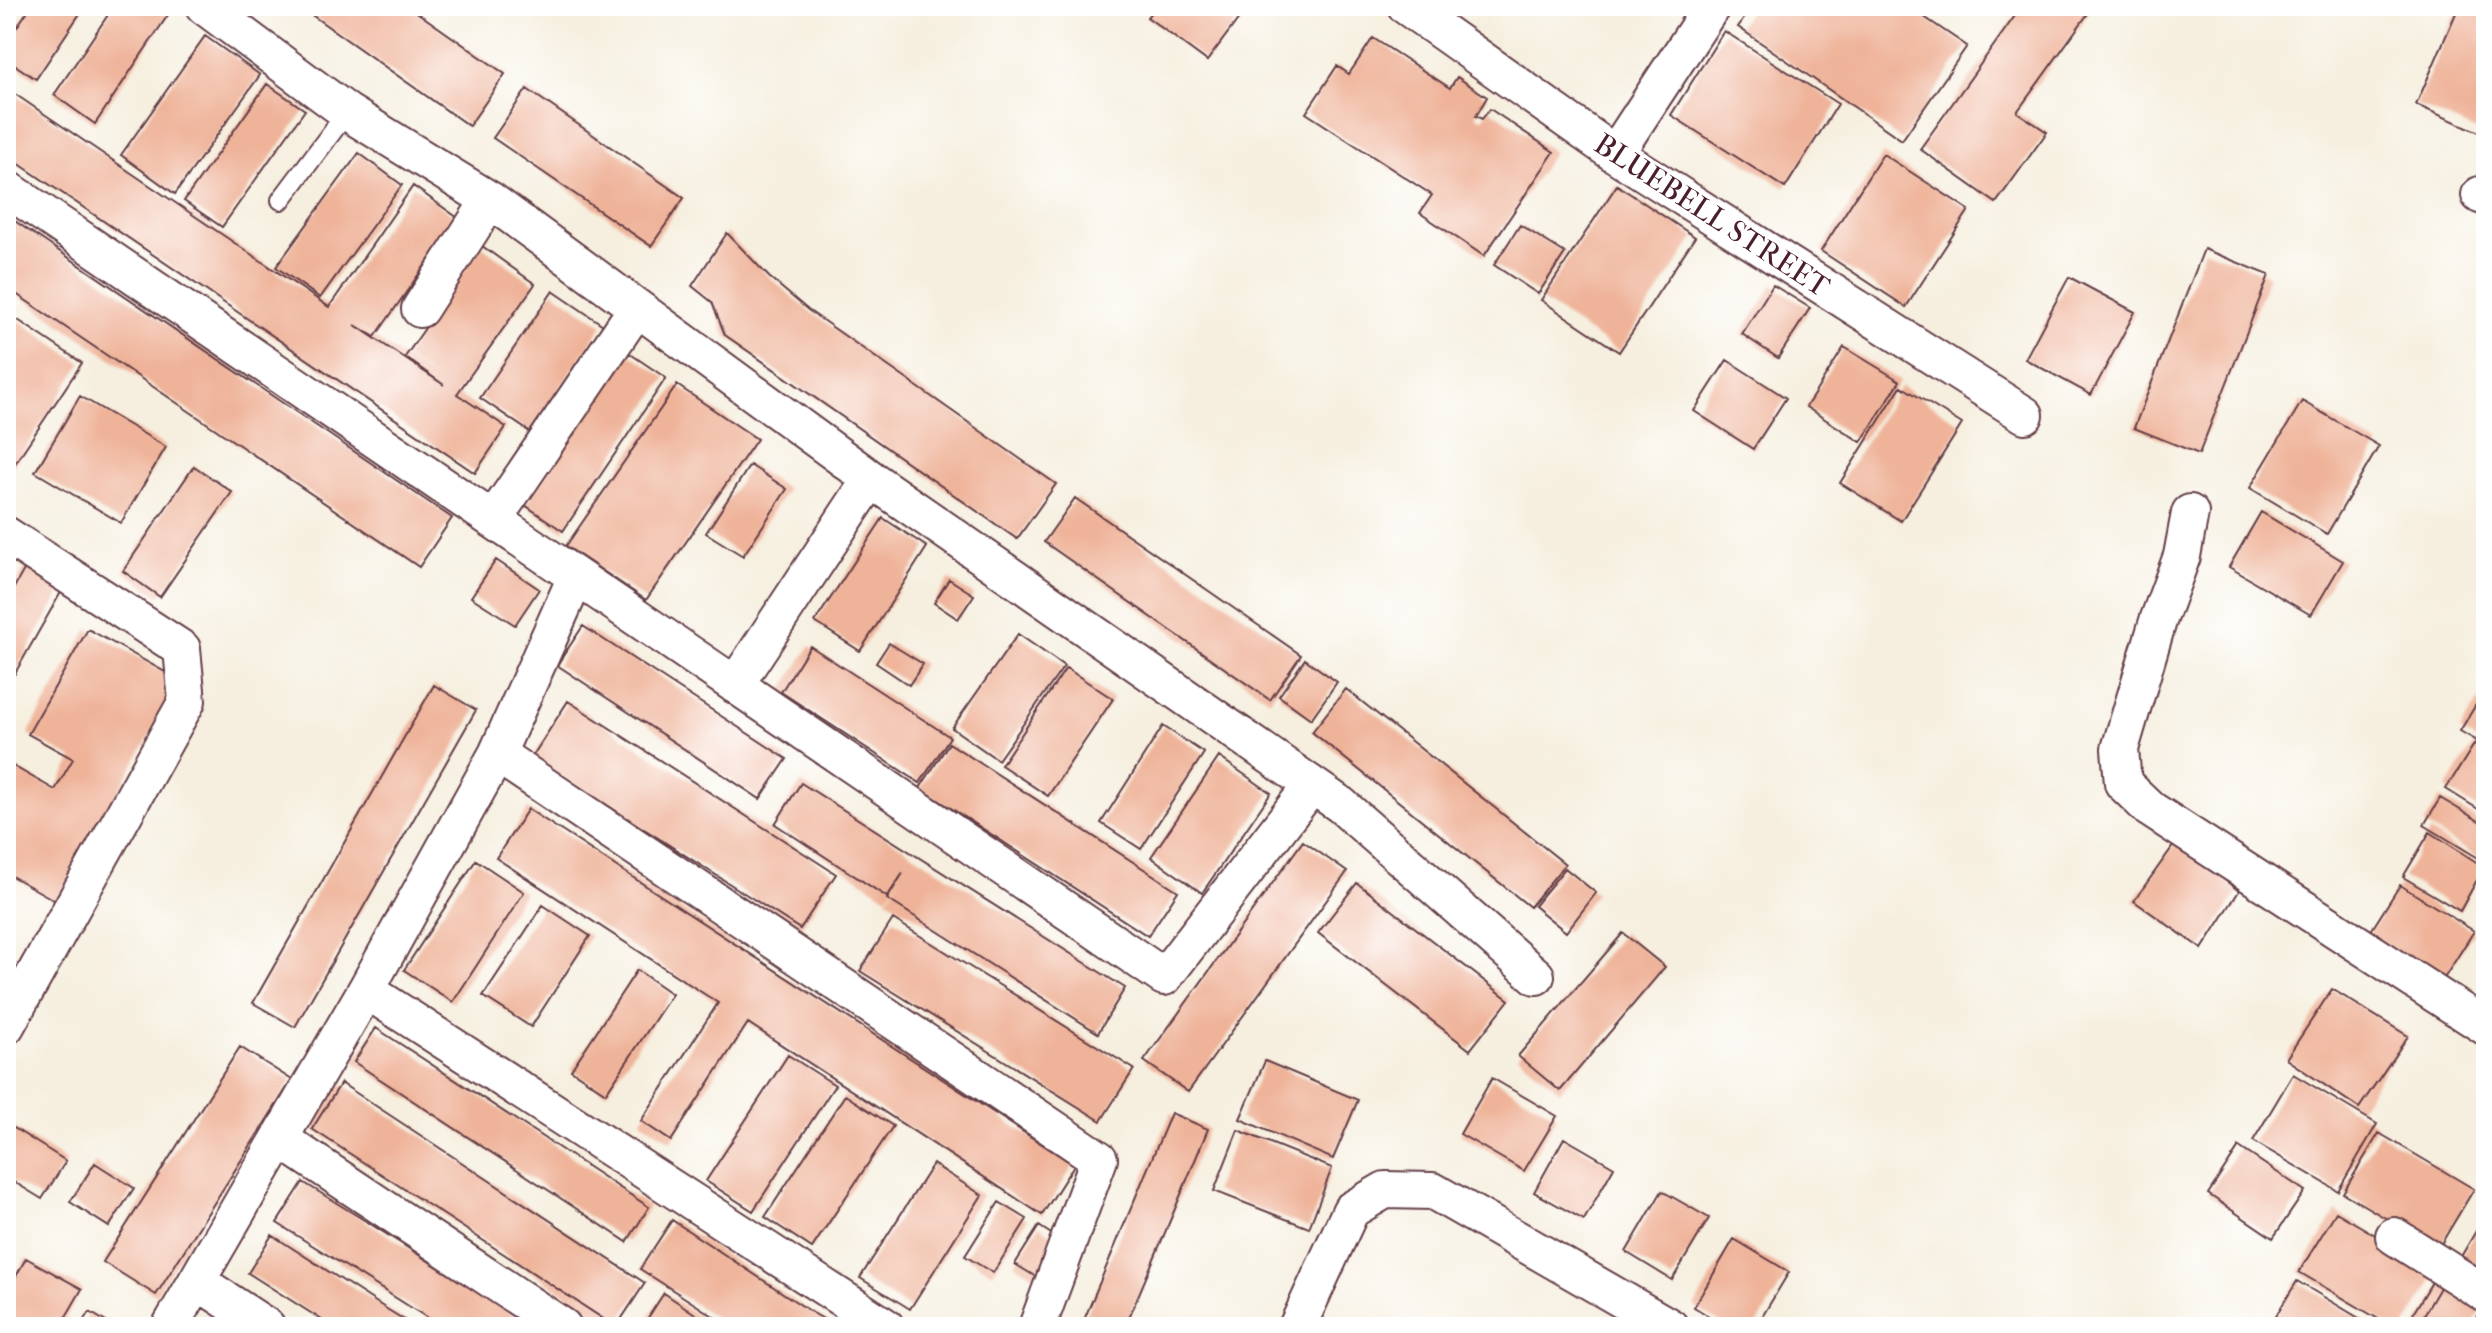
<svg xmlns="http://www.w3.org/2000/svg" width="2492" height="1333" font-family="'IM FELL French Canon',serif">
	<rect width="100%" height="100%" fill="#fff"/>
	<filter id="ink" filterUnits="userSpaceOnUse"><feTurbulence type="fractalNoise" baseFrequency=".0125" numOctaves="2"/><feDisplacementMap in="SourceGraphic" scale="16" xChannelSelector="R" yChannelSelector="G"/><feConvolveMatrix kernelMatrix="1 2 1 2 8 2 1 2 1" color-interpolation-filters="sRGB"/></filter>
	<filter id="wash" filterUnits="userSpaceOnUse"><feTurbulence type="fractalNoise" baseFrequency=".006" numOctaves="4" result="noise"/><feDisplacementMap in="SourceGraphic" scale="32" xChannelSelector="R" yChannelSelector="G"/><feGaussianBlur stdDeviation="1.8" result="paint"/><feColorMatrix in="noise" values="0 0 0 0 0 0 0 0 0 0 0 0 0 0 0 0 0 1.4 0 .05"/><feComposite in="paint" operator="in"/></filter>
	<g filter="url(#wash)">
		<rect width="100%" height="100%" fill="#f6efdf"/>
		<g id="blocks">
			<path fill="#efb399" d="M31 6H85L36 79 6 59V43Z
				M114 6H174L95 124 54 95Z
				M299 6H408L505 74 469 126Z
				M1156 6H1248L1207 61 1147 17Z
				M1753 6H1908L1967 46 1902 140 1738 27Z
				M2022 6H2089L2092 8 2017 112 2047 132 1996 203 1920 149Z
				M2459 6H2470L2486 13V135L2416 105Z
				M1724 31 1838 104 1785 188 1671 115Z
				M205 36 260 75 175 194 121 155Z
				M1373 38 1450 88 1457 77 1487 97 1476 116 1482 119 1490 109 1554 152 1484 256 1420 213 1432 195 1306 113 1337 66 1349 74Z
				M267 84 305 110 222 227 184 201Z
				M6 88 329 307 413 186 458 218 375 337 355 325 444 385 405 357 482 246 535 284 457 394 506 427 475 473 6 155Z
				M527 89 684 198 651 246 493 138Z
				M359 153 402 185 320 298 276 267Z
				M1883 154 1969 210 1906 307 1821 251Z
				M1617 185 1695 237 1619 352 1541 300Z
				M6 215 452 518 419 567 6 287Z
				M1520 225 1565 253 1538 294 1494 265Z
				M727 233 769 277 808 310 1056 484 1017 539 725 335 712 302 692 286Z
				M2204 249 2269 275 2199 454 2134 428Z
				M2069 277 2135 312 2091 395 2025 359Z
				M1773 285 1810 308 1778 358 1742 334Z
				M553 291 603 325 530 432 480 398Z
				M6 312 82 363 6 477Z
				M1844 347 1900 381 1861 442 1806 407Z
				M629 353 666 378 563 531 525 505Z
				M1727 360 1786 398 1753 449 1694 411Z
				M677 385 757 439 646 600 566 546Z
				M1901 386 1962 424 1901 521 1840 483Z
				M80 396 166 447 121 523 35 472Z
				M2302 401 2379 446 2327 534 2250 488Z
				M750 465 787 489 743 556 706 533Z
				M194 466 232 492 160 597 123 571Z
				M1075 498 1301 655 1270 700 1044 542Z
				M2261 512 2343 561 2311 615 2229 567Z
				M883 518 927 547 860 651 815 622Z
				M496 560 539 589 515 625 471 597Z
				M26 566 64 587 6 689V602Z
				M949 579 974 595 958 619 934 603Z
				M583 626 787 759 760 799 557 665Z
				M88 629 181 681 56 901 6 873V762L55 790 73 759 28 734Z
				M1018 634 1064 666 998 760 952 728Z
				M889 643 923 664 909 685 876 663Z
				M810 646 950 737 920 783 781 692Z
				M1305 659 1337 682 1311 719 1279 696Z
				M1066 668 1113 699 1048 796 1001 765Z
				M434 685 476 710 295 1027 253 1003Z
				M2486 688V746L2460 731Z
				M1346 689 1565 864 1530 907 1312 732Z
				M568 701 836 874 800 929 532 757Z
				M1163 726 1204 753 1141 849 1101 823Z
				M949 743 1178 891 1148 936 920 788Z
				M2475 743 2486 750V814L2446 789Z
				M1219 757 1271 793 1202 893 1151 857Z
				M801 783 1125 988 1098 1033 887 899 903 873 887 897 775 824Z
				M2440 798 2486 825V850L2480 859 2424 825Z
				M528 809 1074 1165 1042 1215 748 1023 671 1141 641 1121 718 1003 496 858Z
				M2430 832 2484 867 2460 911 2403 877Z
				M1303 841 1347 872 1188 1092 1144 1061Z
				M2176 842 2239 891 2202 949 2134 901Z
				M476 860 524 892 453 1002 404 970Z
				M1565 868 1596 893 1566 932 1534 906Z
				M1357 883 1509 1000 1470 1050 1318 933Z
				M2400 885 2474 931 2443 980 2369 934Z
				M543 905 590 936 531 1027 483 996Z
				M893 919 1134 1069 1101 1121 860 971Z
				M1623 933 1665 967 1560 1091 1518 1056Z
				M637 970 672 994 606 1093 571 1070Z
				M2332 989 2408 1036 2359 1108 2286 1059Z
				M376 1028 649 1207 627 1242 354 1062Z
				M240 1047 292 1080 156 1295 103 1262Z
				M788 1055 835 1085 753 1211 706 1181Z
				M1265 1061 1358 1100 1333 1159 1240 1119Z
				M2293 1074 2377 1124 2338 1191 2253 1141Z
				M1492 1078 1557 1116 1524 1171 1460 1134Z
				M341 1083 645 1283 616 1327 312 1129Z
				M845 1095 893 1126 812 1248 765 1217Z
				M1171 1113 1208 1129 1172 1216 1125 1327H1081Z
				M6 1123 66 1161 42 1199 6 1177Z
				M1238 1130 1332 1168 1309 1228 1214 1191Z
				M2379 1133 2474 1189 2438 1249 2343 1193Z
				M1564 1138 1614 1167 1584 1220 1534 1192Z
				M2239 1147 2305 1191 2273 1238 2208 1194Z
				M95 1163 134 1188 109 1227 70 1202Z
				M933 1164 982 1195 910 1309 860 1278Z
				M303 1182 372 1225 532 1327H442L277 1223Z
				M1662 1191 1709 1218 1672 1280 1626 1252Z
				M999 1202 1027 1219 993 1273 965 1256Z
				M2336 1212 2438 1272 2405 1327H2392L2299 1272Z
				M2486 1214V1276L2459 1260Z
				M672 1220 813 1313 837 1327H730L721 1321 640 1269Z
				M1039 1226 1065 1243 1041 1280 1015 1264Z
				M272 1235 385 1308 416 1327H333L248 1273Z
				M1734 1239 1789 1272 1756 1327H1727L1694 1307Z
				M26 1258 82 1289 60 1327H6V1295Z
				M2297 1281 2374 1327H2269Z
				M2442 1284 2483 1308 2471 1327H2417Z
				M664 1293 710 1324 715 1327H642Z
				M90 1312 114 1327H80Z"/>
		</g>
	</g>
	<g filter="url(#ink)">
		<use href="#blocks" fill-opacity="0" stroke="#643e46" stroke-width="2"/>
		<g fill="none" stroke-linecap="round" stroke-linejoin="round">
			<g stroke="#643e46" stroke-width="22">
				<path id="service" d="M281 200 347 112"/>
			</g>
			<g stroke="#643e46" stroke-width="40">
				<path id="minor" d="M204 6 347 112 490 200 871 479 1341 805 1536 976
					M1406 6 1615 154 2025 415
					M1615 154 1712 6
					M6 188 1164 977 1312 785
					M2480 195 2486 197
					M420 309 490 200
					M2190 513 2182 556 2158 621 2120 749 2123 783 2150 809 2486 1027
					M493 520 637 308
					M6 535 182 649 187 701 6 1026
					M735 685 871 479
					M497 754 1099 1159 1037 1327
					M366 990 886 1327
					M280 1139 563 1327
					M2394 1236 2486 1294
					M197 1281 267 1327
					M170 1327 366 990 497 754 576 577
					M1297 1327 1351 1210 1385 1190 1433 1191 1670 1327"/>
			</g>
			<use href="#service" stroke="#fff" stroke-width="18"/>
			<use href="#minor" stroke="#fff" stroke-width="36"/>
		</g>
	</g>
	<g text-anchor="middle" stroke-width="6" stroke-linejoin="round" paint-order="stroke">
		<g font-size="30" fill="#4a1f2b" stroke="#fff">
			<text transform="translate(1712 215) rotate(33)" y="10">BLUEBELL STREET</text>
		</g>
	</g>
	<rect width="2492" height="1333" fill="none" stroke="#fff" stroke-width="32"/>
</svg>
